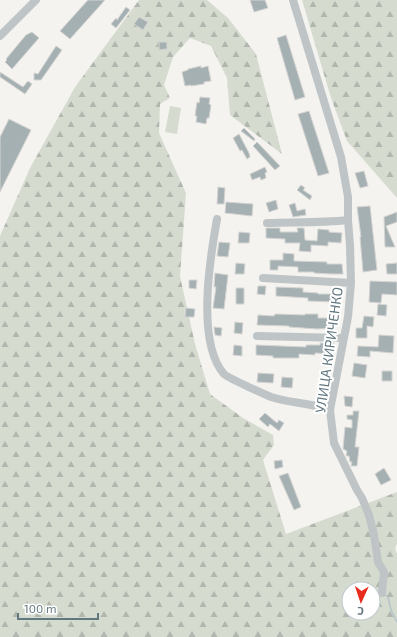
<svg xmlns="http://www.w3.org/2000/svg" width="397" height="637" font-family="'Exo 2',sans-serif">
	<defs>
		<pattern id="forest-firs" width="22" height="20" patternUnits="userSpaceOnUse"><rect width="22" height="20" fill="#d6dbd0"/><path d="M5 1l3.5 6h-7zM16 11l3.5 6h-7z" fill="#b1b6ae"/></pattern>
	</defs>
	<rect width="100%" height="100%" fill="#f4f3ef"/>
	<path fill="#d6dbd0" d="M170 106 181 108 177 134 165 132Z"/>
	<path fill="url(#forest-firs)" fill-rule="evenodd" d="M139 0H207L228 18 256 54 282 154 230 115 227 78 211 46 190 38 173 57 164 85 170 98 160 104 159 133 186 193 180 276 195 344 210 394 243 418 273 435 274 445 263 460 286 534 397 492V544L395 548 397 554V637H0V236L30 168 75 87ZM349 589H373V613H349Z
		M302 0H397V198L347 141 331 98Z"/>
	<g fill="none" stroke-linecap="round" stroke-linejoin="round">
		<path stroke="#b4c4c6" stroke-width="1.5" d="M385 595 388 597 391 610 397 622"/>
	</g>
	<path fill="#a5b0b3" stroke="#d5d4d2" d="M88 0H105L70 39 60 31Z
		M250 0H265L268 8 254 12Z
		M126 7 130 10 116 28 111 24 116 18 117 20Z
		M139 17 148 22 143 30 134 24Z
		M32 32 39 38 12 69 5 62 7 60 6 59 26 35Z
		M286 35 305 97 295 100 277 38Z
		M159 42H167V49L159 50Z
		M56 46 62 50 41 80H34V73L38 74Z
		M201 66V68L208 66 211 81 204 82V84L191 86V85L185 86 182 72 188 70V69Z
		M0 72 23 87 28 81 32 84 25 94 0 77Z
		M200 97 210 98 209 104 211 105 209 118H207L206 124 196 122 197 116H195L197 102 199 103Z
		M309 111 329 173 318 176 298 114Z
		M9 119 31 130 0 192V137Z
		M244 128 255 139 254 141 241 131Z
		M239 134 249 153 250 157 247 159 242 150 240 151 233 138Z
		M257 142 280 166 275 170 253 146Z
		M265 167 267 172 265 173 266 178 261 180 260 177 252 180 250 174Z
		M364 171 368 186 360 188 355 173Z
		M301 185 305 188 303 190 312 196 310 200 297 190Z
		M218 187 225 188 224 204H217Z
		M276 200 278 209 269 212 266 203Z
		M226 202 253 204 252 216 225 213Z
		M295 203 297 211 305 209 306 215 293 217 289 205Z
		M370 206 377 270 363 272 360 237H361L357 207Z
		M397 212V222L386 226 395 247H385L384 217Z
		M266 228H280V232H298L297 228H304L305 240 317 241 318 229 329 230V232L342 233 341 243 328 242V246L311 245V252L299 251 300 243H285V239L266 238Z
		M239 232 250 233 249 243H238Z
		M219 242 230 243 228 257 217 256Z
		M283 253 294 254V261L327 262V264H342L343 274H331L314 273V272H298V267L278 266V270H270V260H283Z
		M236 263 245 264 244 274H235Z
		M397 263V274H387L386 264Z
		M215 273 228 275 224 309 213 308 216 287H214Z
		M189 280H197L196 289 189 288Z
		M370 281 397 282V295L382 294 381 303 369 302Z
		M258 286H266L265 295 257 294Z
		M276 287 303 288V292L318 293V294H335V302L308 301V298L276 296Z
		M236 288H244V304H236Z
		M378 304 387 305 386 316 377 315Z
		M186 308 195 309 194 317H185Z
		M275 314 305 315V314H318V318H335V328L317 329 289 327V326L257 325 258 315 274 316Z
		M364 316 374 317 373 327 367 326V338H356V328H362Z
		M235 322 243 323 242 334 234 333Z
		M214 327 222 328 221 336 215 335Z
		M379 335 394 336 393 353 370 351V357L357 356 358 346 378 347Z
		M320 343H334L333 354 315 353V355L299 354V358H273V356L256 355V345L306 347V345H320Z
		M234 345 242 346V356L233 355Z
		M354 363 367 365 365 378 352 376Z
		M382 371H392V381H382Z
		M258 373 274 374 273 383 257 382Z
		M282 377 293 378 292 388 281 387Z
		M344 396 353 397 352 407 345 406Z
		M353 411H359L355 447H359L357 466H351L352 462H350L349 456H346L347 451 343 449 345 427 352 428V420L347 419V415H353Z
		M265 413 277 423 279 420 284 423 279 431 270 424 268 427 259 419Z
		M282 460 283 467 275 469 274 461Z
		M384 468 391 480 381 485 375 474Z
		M288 473 301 507 294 510 279 476Z"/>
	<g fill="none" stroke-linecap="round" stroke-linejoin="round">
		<path stroke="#bfc4c6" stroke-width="8" d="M293 0 341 157 348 197V220L350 245 351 283 348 317 330 410 334 443 357 490 362 498 369 515 374 535 378 562 384 572 382 593
			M0 36 36 0
			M217 219C210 258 196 342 224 374 228 378 264 394 271 397 290 403 311 403 330 410
			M267 223C294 222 321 223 348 220
			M263 278 351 283
			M257 336 343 338"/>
	</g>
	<g text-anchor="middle" stroke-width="4" stroke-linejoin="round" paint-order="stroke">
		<g font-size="14" fill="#627881" stroke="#fff">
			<text transform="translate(329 350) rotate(-82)" y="5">УЛИЦА КИРИЧЕНКО</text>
		</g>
	</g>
	<g transform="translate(361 601) rotate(183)"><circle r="19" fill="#ffffff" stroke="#c0c9cd"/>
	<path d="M0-3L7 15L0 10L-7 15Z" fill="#e72b1d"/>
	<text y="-6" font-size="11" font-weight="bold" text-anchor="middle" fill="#627881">С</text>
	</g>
	<path d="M18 613v6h80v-6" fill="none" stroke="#627881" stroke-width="2"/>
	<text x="24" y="613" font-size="12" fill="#627881" stroke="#ffffff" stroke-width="3" paint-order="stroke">100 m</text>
</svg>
